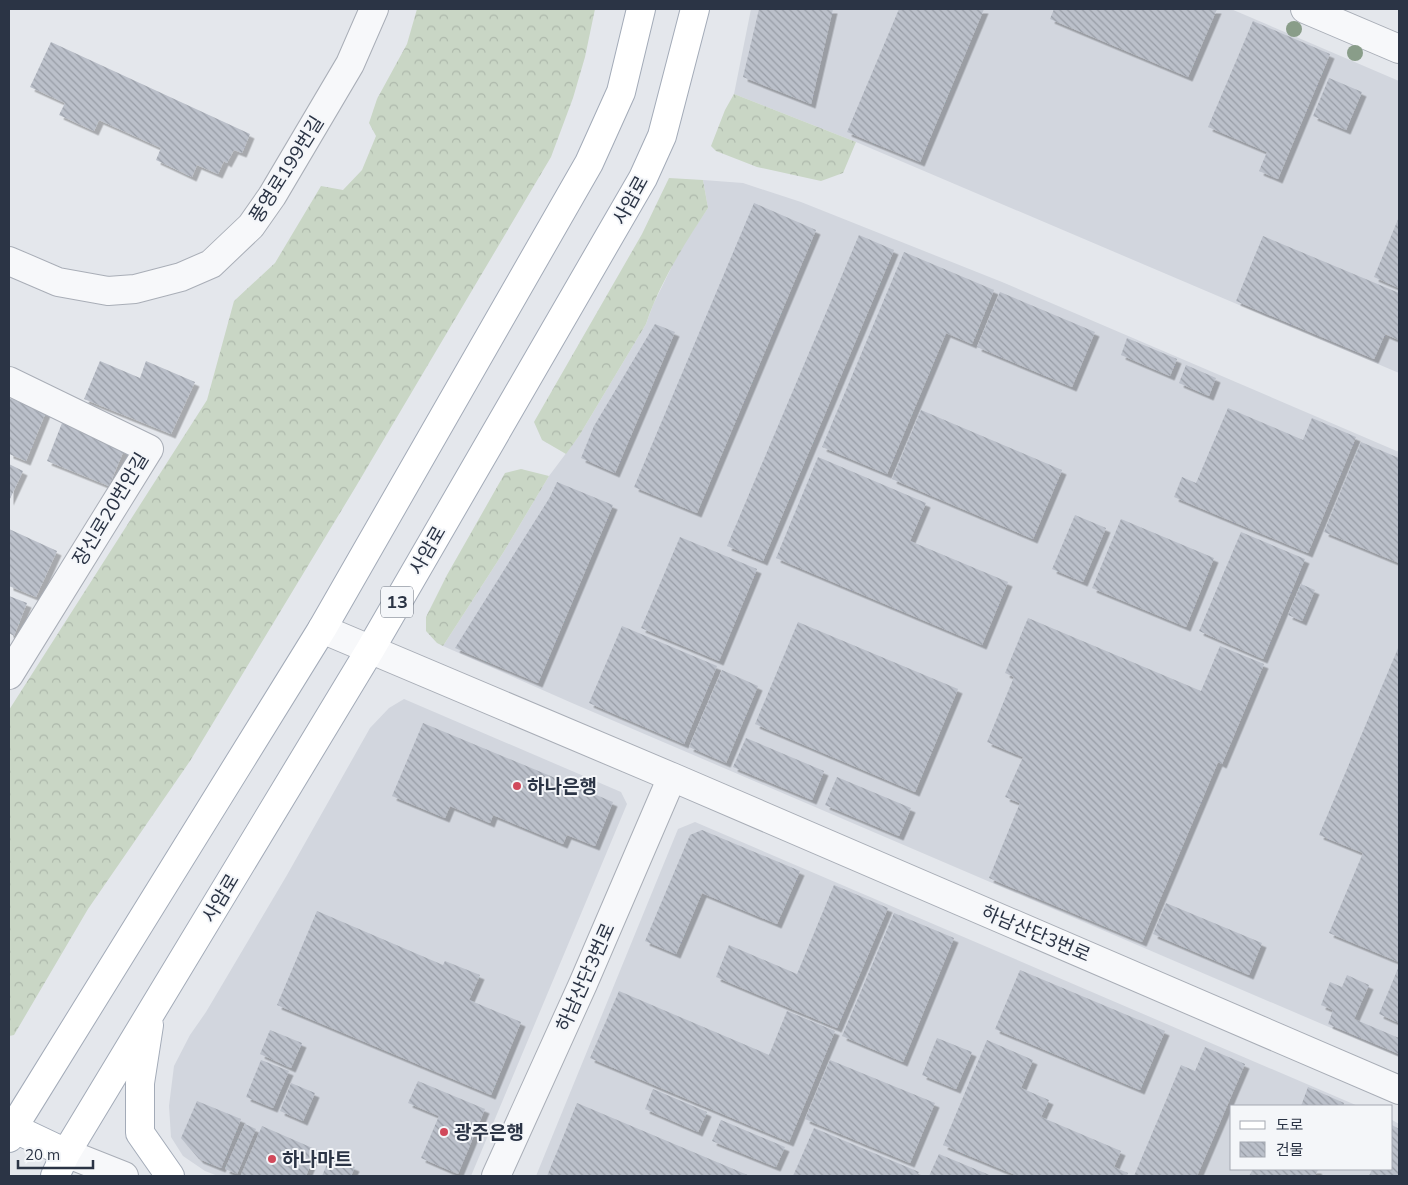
<svg xmlns="http://www.w3.org/2000/svg" width="1408" height="1185" font-family="Mulish,'Noto Sans KR',sans-serif">
	<defs>
		<pattern id="forest-crowns" width="20" height="18" patternUnits="userSpaceOnUse" patternTransform="scale(1.25)"><rect width="20" height="18" fill="#c9d6c5"/><path d="M2 6a3 3 0 1 1 6 0M12 15a3 3 0 1 1 6 0" fill="none" stroke="#adb8ab"/></pattern>
		<pattern id="building-back-hatch" width="6" height="6" patternUnits="userSpaceOnUse" patternTransform="scale(1.25)"><rect width="6" height="6" fill="#bbc0ca"/><path d="M-1 5l2 2M0 0l6 6M5-1l2 2" fill="none" stroke="#989da6"/></pattern>
		<filter id="shadow"><feDropShadow dx="4.5" dy="4.5" stdDeviation="0" flood-color="#0004"/></filter>
	</defs>
	<rect width="100%" height="100%" fill="#e4e7ec"/>
	<path fill="#d2d6de" d="M751 9H1231L1399 81V373L856 142 734 94Z
		M703 180 743 183 801 202 1002 282 1399 452V1057L572 703 443 646 503 553 549 476 579 436 646 324 653 305 680 250 708 208Z
		M404 699 621 792 627 804 471 1176H218L205 1171 183 1156 171 1137 169 1106 174 1066 190 1035 206 1012 287 875 370 728 389 708Z
		M695 822 1358 1106H1232V1169H1392V1120L1399 1124V1176H536L678 829Z"/>
	<path fill="url(#forest-crowns)" d="M417 9H595L585 57 573 98 551 157 355 488 190 761 88 909 14 1035 9 1036V710L207 400 234 301 275 263 321 186 343 190 362 170 376 136 369 123 377 99 407 44Z
		M734 94 856 142 843 173 821 181 757 167 716 151 711 146 725 110Z
		M669 178 703 180 708 208C684 245 660 282 646 324L579 436 566 454 542 440 534 422 642 234Z
		M521 469 549 476 503 553 443 646 437 643 426 631V617L447 575 505 473Z"/>
	<path fill="url(#building-back-hatch)" filter="url(#shadow)" d="M759 9H833L811 104 743 77Z
		M899 9H984L920 162 847 132Z
		M1054 9H1217L1188 77 1050 19Z
		M1253 21 1330 54 1278 179 1259 171 1267 152 1208 127Z
		M51 42 250 134 242 153 234 150 227 163 224 161 218 174 197 165 192 177 156 160 161 148 99 120 94 131 59 115 65 103 30 87Z
		M1329 78 1362 92 1346 130 1313 116Z
		M754 203 816 230 697 513 634 487Z
		M1399 217V288L1374 277Z
		M859 235 894 250 763 561 727 546Z
		M1263 236 1399 293V340L1385 334 1374 359 1236 301Z
		M904 252 994 290 972 344 946 333 887 474 822 447Z
		M1000 292 1095 332 1072 387 977 347Z
		M655 324 675 332 615 473 581 458 594 426Z
		M1127 338 1177 359 1170 376 1121 355Z
		M100 361 140 378 146 361 195 382 171 434 84 399Z
		M1186 365 1216 378 1209 396 1179 383Z
		M9 398 46 412 26 461 9 454Z
		M1228 408 1303 440 1312 418 1356 437 1308 553 1174 497 1182 477 1196 483Z
		M921 410 1062 470 1033 539 892 479Z
		M62 423 124 450 109 486 47 461Z
		M1361 442 1399 458V563L1324 532Z
		M818 457 926 503 910 541 1008 582 982 645 776 558Z
		M9 464 23 471 9 501Z
		M557 482 613 505 538 683 455 648 550 497Z
		M1075 515 1106 528 1083 582 1052 569Z
		M1121 519 1214 558 1186 627 1092 588Z
		M9 529 57 551 36 597 9 586Z
		M1241 532 1305 559 1263 659 1199 631Z
		M680 537 757 569 719 661 641 628Z
		M1301 584 1315 590 1302 621 1288 615Z
		M9 596 27 603 14 636 9 633Z
		M1028 618 1201 691 1220 646 1264 664 1222 764 1218 762 1142 942 989 878 1020 803 1005 797 1023 757 987 742 1014 677 1005 673Z
		M798 622 958 689 915 792 755 724Z
		M622 626 717 666 684 744 589 703Z
		M1399 646V962L1329 933 1363 853 1319 835Z
		M722 670 758 686 726 763 689 747Z
		M423 723 613 802 595 846 567 835 563 844 493 815 490 823 450 806 445 818 392 796Z
		M746 738 824 771 812 800 733 767Z
		M837 777 911 808 899 836 825 805Z
		M702 830 800 871 777 924 702 893 676 954 645 941 690 835Z
		M834 885 888 908 837 1028 716 977 729 945 797 974Z
		M1166 903 1262 943 1249 975 1153 934Z
		M317 911 443 965 445 961 480 975 469 1000 521 1022 491 1095 277 1005Z
		M894 913 954 938 903 1062 842 1036Z
		M1399 966V1023L1379 1014Z
		M1020 970 1165 1031 1140 1090 995 1029Z
		M1347 975 1369 985 1354 1019 1399 1038V1054L1328 1024 1333 1010 1321 1005 1330 982 1342 987Z
		M619 991 769 1055 787 1011 835 1031 789 1142 590 1058Z
		M270 1030 302 1043 291 1068 260 1054Z
		M937 1038 972 1052 956 1089 922 1075Z
		M987 1040 1033 1060 1021 1088 1049 1100 1041 1117 1121 1151 1114 1167 1128 1173 1127 1176H1018L943 1145Z
		M1205 1047 1245 1064 1197 1176H1134L1181 1065 1195 1071Z
		M261 1060 289 1071 273 1108 246 1097Z
		M830 1060 935 1103 910 1163 805 1119Z
		M418 1081 485 1109 458 1174 421 1158 439 1116 408 1103Z
		M291 1083 315 1093 303 1121 280 1111Z
		M1308 1087 1344 1103 1343 1106H1301Z
		M653 1089 707 1112 698 1132 645 1109Z
		M197 1101 241 1119 221 1168 199 1159 181 1138Z
		M577 1103 750 1176H547Z
		M721 1120 785 1147 776 1167 712 1141Z
		M245 1124 256 1129 237 1174 225 1169Z
		M1392 1125 1399 1129V1176H1369L1372 1169H1392Z
		M262 1126 317 1150 306 1176 241 1175Z
		M814 1128 919 1172 917 1176H793Z
		M939 1154 992 1176H929Z
		M330 1157 355 1167 351 1176H322Z
		M1253 1169H1316L1318 1170 1315 1176H1249Z"/>
	<g fill="none" stroke-linecap="round" stroke-linejoin="round">
		<g stroke="#a9aeb7" stroke-width="30">
			<path id="minor" d="M1305 9 1399 49
				M9 261 58 282 108 291 135 289 181 277 211 264 251 226 272 196 350 64 374 9
				M9 381 149 449 9 675
				M322 629 672 777 1399 1090
				M66 1153 124 1176
				M496 1176 583 984 672 777"/>
		</g>
		<g stroke="#a3abb8" stroke-width="30">
			<path id="major" d="M149 1025 140 1083V1133L170 1176
				M9 1126 66 1153
				M9 1138 13 1128 322 629 589 163 621 92 641 9
				M55 1176 66 1153 370 650 643 178 662 136 695 9"/>
		</g>
		<use href="#minor" stroke="#f7f8fa" stroke-width="28"/>
		<use href="#major" stroke="#fff" stroke-width="28"/>
	</g>
	<g fill="#899d89">
		<circle cx="1294" cy="29" r="8"/>
		<circle cx="1355" cy="53" r="8"/>
	</g>
	<g fill="#d1495b" stroke="#f4f6f9" stroke-width="2">
		<circle cx="517" cy="786" r="5"/>
		<circle cx="444" cy="1132" r="5"/>
		<circle cx="272" cy="1159" r="5"/>
	</g>
	<g text-anchor="middle" stroke-width="4" stroke-linejoin="round" paint-order="stroke">
		<rect fill="#f4f6f9" stroke="#676e7b" stroke-width="1" x="381" y="586.5" width="32" height="31" rx="4"/>
		<g font-size="18" font-weight="bold" fill="#2b3445">
			<text x="397" y="608">13</text>
		</g>
		<g font-size="19" fill="#2b3445" stroke="#f4f6f9">
			<text transform="translate(286 169) rotate(-58)" y="7">풍영로199번길</text>
			<text transform="translate(630 200) rotate(-61)" y="7">사암로</text>
			<text transform="translate(110 509) rotate(-59)" y="7">장신로20번안길</text>
			<text transform="translate(427 550) rotate(-60)" y="7">사암로</text>
			<text transform="translate(220 898) rotate(-59)" y="7">사암로</text>
			<text transform="translate(1036 933) rotate(23)" y="7">하남산단3번로</text>
			<text transform="translate(585 977) rotate(-66)" y="7">하남산단3번로</text>
		</g>
		<g font-size="19" font-weight="bold" fill="#2b3445" stroke="#f4f6f9" text-anchor="start">
			<text x="527" y="793">하나은행</text>
			<text x="454" y="1139">광주은행</text>
			<text x="282" y="1166">하나마트</text>
		</g>
	</g>
	<rect width="1408" height="1185" fill="none" stroke="#2b3445" stroke-width="20"/>
	<rect x="1230" y="1105" width="162" height="65" fill="#f4f6f9" stroke="#a4a8b1"/>
	<rect x="1240" y="1121" width="25" height="8" fill="#ffffff" stroke="#a4a8b1"/>
	<text x="1276" y="1130" font-size="15" fill="#2b3445">도로</text>
	<rect x="1240" y="1142" width="25" height="15" fill="url(#building-back-hatch)" stroke="#a4a8b1"/>
	<text x="1276" y="1155" font-size="15" fill="#2b3445">건물</text>
	<path d="M18 1160v8h75v-8" fill="none" stroke="#2b3445" stroke-width="2.5"/>
	<text x="25" y="1160" font-size="15" fill="#2b3445" stroke="#f4f6f9" stroke-width="4" paint-order="stroke">20 m</text>
</svg>
